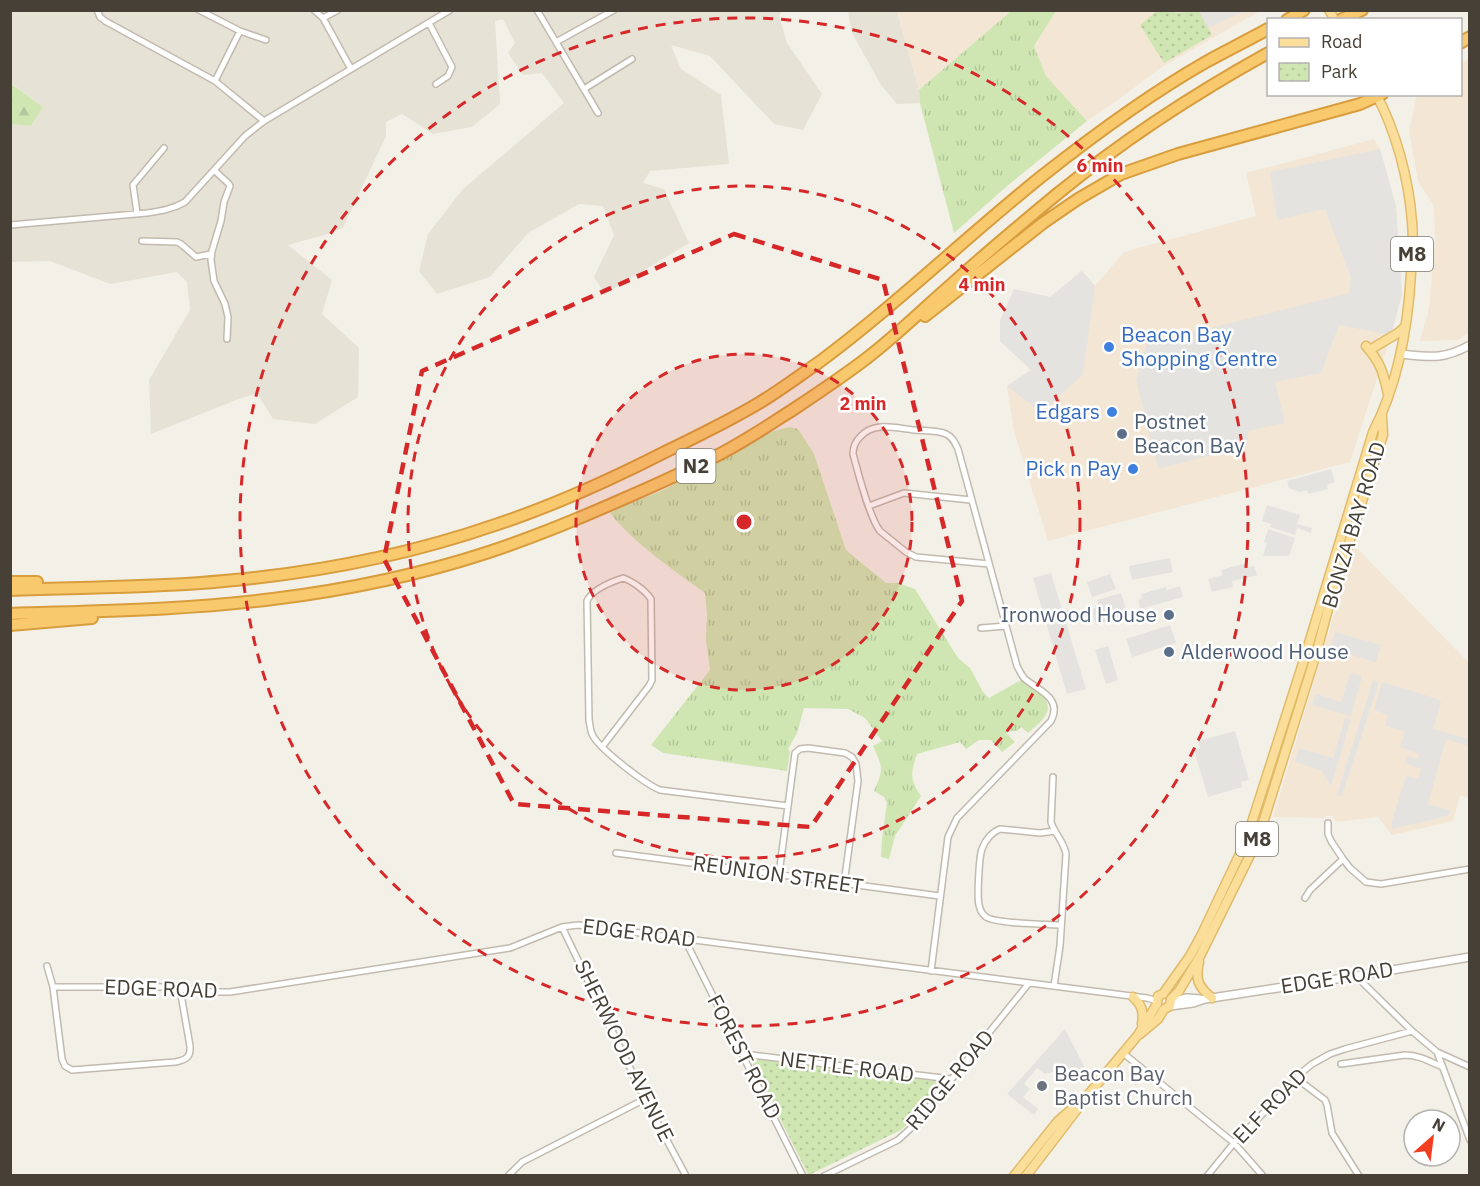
<svg xmlns="http://www.w3.org/2000/svg" width="1480" height="1186" font-family="'IBM Plex Sans',sans-serif">
	<defs>
		<pattern id="grass-tufts" width="24" height="20" patternUnits="userSpaceOnUse" patternTransform="scale(1.5)"><rect width="24" height="20" fill="#cfe6b2"/><path d="M3 7l-1-3M5 7V3M7 7l1-3M15 17l-1-3M17 17v-4M19 17l1-3" fill="none" stroke="#b3c69a"/></pattern>
		<pattern id="forest-firs" width="22" height="20" patternUnits="userSpaceOnUse" patternTransform="scale(1.5)"><rect width="22" height="20" fill="#cfe6b2"/><path d="M5 1l3.5 6h-7zM16 11l3.5 6h-7z" fill="#b3c69a"/></pattern>
		<pattern id="park-dots" width="8" height="8" patternUnits="userSpaceOnUse" patternTransform="scale(1.5)"><rect width="8" height="8" fill="#cfe6b2"/><path d="M2 2h.1M6 6h.1" fill="none" stroke="#b3c69a" stroke-width="1.8" stroke-linecap="round"/></pattern>
	</defs>
	<rect width="100%" height="100%" fill="#f3f0e8"/>
	<path fill="#e7e2d6" d="M782 10 779 16 787 43 822 94 803 130 774 124 710 56 671 45 681 69 721 95 729 164 650 171 643 183 664 189 689 243 605 294 594 277 614 235 603 206 579 204 528 233 490 277 437 294 419 271 428 234 463 189 564 103 542 73 523 75 508 53 515 43 503 19 495 21 500 104 472 127 433 134 402 114 386 122V136L343 228 324 235 288 245 332 280 322 314 359 348 358 397 315 424 273 419 257 393 236 400 151 434 149 380 190 310 187 282 177 272 110 284 50 261 11 262V124L31 126 43 107 11 83V11Z
		M848 11H897L919 90 920 103 897 104 881 85 852 33Z"/>
	<path fill="#f4e6d4" d="M897 10 1011 11 919 90Z
		M1056 11H1260L1162 67 1119 99 1087 121 1046 76 1034 46Z
		M1469 58V333L1458 340 1420 341 1429 309 1435 240 1434 206 1418 181 1409 131 1417 95 1460 94 1461 64Z
		M1374 139 1380 149 1396 206 1402 294 1391 335 1350 462 1048 541 1014 431 1007 386 1031 370 1000 341V321L1014 289 1050 297 1082 271 1095 286 1124 252 1256 216 1246 173Z
		M1355 546 1469 663V798L1460 795 1453 821 1392 835 1378 817 1336 822 1333 816H1327L1322 818 1273 817Z"/>
	<path fill="url(#grass-tufts)" d="M1011 11H1056L1034 46 1046 76 1087 121 1006 187 954 233 920 103 919 90Z
		M789 427 798 429 814 454 846 550 886 583H898L915 589 958 658 970 668 983 692 989 698 1023 679C1033 687 1056 700 1045 716 1041 722 1034 728 1028 733L1021 727 1017 731H1010L1006 733 1015 742 1002 752 991 740H979L966 749 960 742 917 754C911 773 909 778 921 796L895 836 889 859 881 857 882 839 887 803 884 797 874 791C884 768 883 769 873 746L882 741 865 718 848 709 804 708 797 733 788 749 790 752 787 771 663 753 651 745 710 670 706 640 707 614 705 593C672 569 636 545 610 513 629 502 650 497 669 487 708 467 747 436 789 427Z"/>
	<path fill="url(#forest-firs)" d="M10 83 43 107 31 126 11 124Z"/>
	<path fill="url(#park-dots)" d="M1157 11H1169L1177 13 1199 11 1212 35 1164 63 1140 25Z
		M763 1059 936 1081 938 1084 915 1116 901 1130 811 1174H808L753 1065 756 1060Z"/>
	<path fill="#e5e3e0" d="M1199 11H1244L1208 28Z
		M1380 149 1396 206 1402 294 1391 335 1339 325 1321 373 1275 382 1285 423 1248 431 1247 446 1158 469 1136 380 1147 344 1349 293 1351 278 1325 209 1277 220 1270 172Z
		M1082 271 1095 286 1083 374 1042 413 1007 386 1031 370 1000 341V321L1014 289 1050 297Z
		M1331 469 1335 482 1327 485 1328 489 1308 494 1307 490 1300 492 1289 488 1287 481Z
		M1267 505 1300 515 1297 524 1312 528 1311 533 1297 528 1295 535 1270 527 1271 524 1262 521Z
		M1268 529 1295 538 1289 556H1263L1267 543 1264 542Z
		M1170 558 1173 572 1132 580 1129 566Z
		M1247 563 1249 567 1254 566 1257 575 1232 581 1233 587 1212 592 1208 579 1223 575 1221 570Z
		M1051 573 1086 689 1067 694 1033 578Z
		M1110 574 1116 589 1092 597 1087 582Z
		M1180 586 1183 597 1140 609 1138 600 1142 598 1141 594 1166 587 1167 590Z
		M1121 593 1128 616 1096 625 1091 609 1099 607 1097 600Z
		M1170 625 1176 643 1132 657 1126 639Z
		M1335 632 1381 645 1376 662 1330 649Z
		M1108 646 1118 680 1106 684 1095 650Z
		M1350 673 1360 675 1362 677 1351 716 1312 705 1316 694 1341 702Z
		M1373 680 1379 682 1342 796 1337 795Z
		M1382 682 1438 699 1441 702 1433 729 1469 739V746L1446 739 1431 793 1428 804 1450 810 1448 816 1392 829 1391 824 1406 776 1418 779 1421 769 1405 763 1407 756 1418 759 1419 754 1400 747 1405 732 1385 726 1388 715 1374 710Z
		M1345 718 1351 719 1331 786 1321 770 1295 762 1299 748 1333 758Z
		M1235 731 1249 780 1241 782 1242 787 1208 797 1194 750 1200 748 1198 741Z
		M1065 1029 1085 1068 1074 1081 1061 1069 1057 1072 1055 1071 1045 1074 1037 1068 1024 1084 1030 1089 1023 1097 1038 1109 1034 1115 1007 1094Z"/>
	<g fill="none" stroke-linecap="round" stroke-linejoin="round">
		<g stroke="#c2baae" stroke-width="8">
			<path id="minor" d="M97 10 100 17 105 21 215 81 264 121
				M199 10 240 31 266 40
				M314 10 323 18 351 69
				M537 10 598 113
				M323 18 338 10
				M429 23 452 67 448 76 436 84
				M556 42 614 10
				M215 81 240 31
				M584 89 632 59
				M214 170 229 184 230 186 224 202 221 221 212 251 211 260 214 281 225 304 228 317 227 339
				M137 213 133 185 164 148
				M10 225 147 213C161 211 173 209 185 202L245 136 264 121 450 10
				M142 241 177 242 181 244 196 257 211 254
				M869 506 904 493 971 500
				M981 628 1006 626
				M602 747 649 686 652 680 651 599C645 590 632 581 623 578 611 582 592 589 587 601L589 720C590 725 590 729 592 734 598 748 645 784 660 790L788 806
				M1053 777 1051 822C1054 833 1064 841 1066 854L1060 946 1054 986
				M1328 823V834L1331 841 1343 859 1350 868 1366 882 1381 884 1470 869
				M1055 831 1040 833 1000 829C992 832 985 840 982 849 979 857 977 897 979 905 980 910 982 914 986 917 997 924 1046 924 1061 925
				M616 853 940 896
				M779 874 795 753 800 749 808 748 845 753 852 757 856 764 858 781 844 884
				M1305 898 1310 890 1343 859
				M562 927 645 1099 686 1176
				M684 938 803 1176
				M47 966 53 987 62 1059 65 1066 72 1070 175 1062C186 1060 191 1057 190 1046L180 989
				M931 971 948 837 957 818 1051 721C1063 697 1038 691 1024 678 1021 674 1019 670 1017 666L958 449C955 443 953 437 946 434 937 430 924 431 914 430 895 428 874 421 860 437 855 442 853 447 853 454 858 472 869 517 880 531L906 552 916 557 989 564
				M1356 976 1412 1031 1437 1052 1470 1067
				M53 987H167L213 992H230L510 948 562 927 578 925 1147 998 1157 1001
				M1437 1052 1470 1140
				M1123 1053 1234 1143 1263 1176
				M743 1054 951 1079
				M1341 1064 1405 1055C1419 1055 1429 1061 1442 1067
				M1296 1078 1325 1100 1327 1105 1332 1133 1359 1176
				M508 1176 522 1162 645 1099
				M824 1176 898 1140 910 1129 934 1101 1029 983
				M1207 1176 1234 1143 1278 1098 1301 1073 1312 1064 1330 1054 1345 1049 1412 1031"/>
		</g>
		<g stroke="#c2baae" stroke-width="10">
			<path id="tertiary" d="M1401 354C1430 357 1443 360 1470 345
				M1172 1001 1187 998 1200 999
				M1170 1006 1193 1003 1205 999 1356 976 1470 957"/>
		</g>
		<g stroke="#e0bb6a" stroke-width="11">
			<path id="primary" d="M1329 10 1335 20
				M1366 346C1381 363 1383 372 1388 394
				M1373 348 1398 333 1405 327
				M1199 962C1195 979 1198 987 1212 998
				M1133 997C1142 1005 1144 1012 1142 1024
				M1140 1034 1158 1019 1164 1009 1170 1006 1171 999 1179 991 1200 956 1251 853 1263 823 1316 654 1328 609 1383 435 1382 416
				M1014 1176 1058 1121 1072 1109
				M1026 1176 1088 1095 1138 1035 1157 1004 1158 996 1163 994 1190 956 1201 936 1246 841 1303 663 1373 432C1398 384 1408 327 1411 273 1412 256 1414 239 1412 222 1409 180 1396 131 1376 94"/>
		</g>
		<g stroke="#d89d3d" stroke-width="14">
			<path id="motorway" d="M1287 20 1304 10
				M1340 20 1362 10
				M1460 43 1470 37
				M925 316 1043 223 1078 199 1121 174 1178 154 1360 104 1382 94
				M10 582H37
				M10 590C82 587 153 588 224 581 315 573 408 555 495 525 553 506 610 480 665 452 696 437 729 421 759 403 779 391 799 376 818 363 896 305 966 237 1042 176 1094 135 1148 95 1206 62 1226 51 1248 40 1268 29
				M10 614C98 611 186 610 273 599 346 590 419 575 489 552 534 537 578 519 621 500 651 487 682 473 712 458 741 444 769 425 797 407 821 391 845 375 867 358 897 335 924 308 953 283 986 253 1021 224 1056 195 1122 141 1194 94 1268 53
				M10 625 92 618"/>
		</g>
		<use href="#minor" stroke="#fff" stroke-width="5"/>
		<use href="#tertiary" stroke="#fff" stroke-width="7"/>
		<use href="#primary" stroke="#fbde9a" stroke-width="8"/>
		<use href="#motorway" stroke="#f9c96e" stroke-width="10"/>
	</g>
	<path fill="none" stroke="#d62828" stroke-width="4.5" stroke-dasharray="12 8" stroke-linejoin="round" d="M734 234 883 280 962 601 811 827 514 804 384 559 422 371Z"/>
	<circle cx="744" cy="522" r="168" fill="#d62828" fill-opacity=".12"/>
	<g fill="none" stroke="#d62828" stroke-width="3" stroke-dasharray="10 8">
		<circle cx="744" cy="522" r="168"/>
		<circle cx="744" cy="522" r="336"/>
		<circle cx="744" cy="522" r="504"/>
	</g>
	<g fill="#3f7fe0" stroke="#fff" stroke-width="2">
		<circle cx="1109" cy="347" r="6"/>
		<circle cx="1112" cy="412" r="6"/>
		<circle cx="1133" cy="469" r="6"/>
	</g>
	<g fill="#5c6f8a" stroke="#fff" stroke-width="2">
		<circle cx="1122" cy="434" r="6"/>
		<circle cx="1169" cy="615" r="6"/>
		<circle cx="1169" cy="652" r="6"/>
	</g>
	<circle fill="#6b7280" stroke="#fff" stroke-width="2" cx="1042" cy="1086" r="6"/>
	<g text-anchor="middle" stroke-width="5" stroke-linejoin="round" paint-order="stroke">
		<g fill="#fff" stroke="#7e7973" stroke-width="1.5">
			<rect x="1391" y="237" width="42" height="34" rx="4.5"/>
			<rect x="676.5" y="449" width="39" height="34" rx="4.5"/>
			<rect x="1236" y="822" width="42" height="34" rx="4.5"/>
		</g>
		<g font-size="20" font-weight="bold" fill="#474037">
			<text x="1412" y="261">M8</text>
			<text x="696" y="473">N2</text>
			<text x="1257" y="846">M8</text>
		</g>
		<g font-size="21" fill="#366cbe" stroke="#fff" text-anchor="end">
			<text x="1121" y="342" text-anchor="start">Beacon Bay<tspan x="1121" dy="24">Shopping Centre</tspan></text>
			<text x="1100" y="419">Edgars</text>
			<text x="1121" y="476">Pick n Pay</text>
		</g>
		<g font-size="21" fill="#4e5e75" stroke="#fff" text-anchor="start">
			<text x="1134" y="429">Postnet<tspan x="1134" dy="24">Beacon Bay</tspan></text>
			<text x="1157" y="622" text-anchor="end">Ironwood House</text>
			<text x="1181" y="659">Alderwood House</text>
		</g>
		<g font-size="21" fill="#474037" stroke="#fff">
			<text transform="translate(1354 525) rotate(-73)" y="7">BONZA BAY ROAD</text>
			<text transform="translate(778 875) rotate(8)" y="7">REUNION STREET</text>
			<text transform="translate(639 933) rotate(7)" y="7">EDGE ROAD</text>
			<text transform="translate(1337 978) rotate(-9)" y="7">EDGE ROAD</text>
			<text transform="translate(161 989) rotate(2)" y="7">EDGE ROAD</text>
			<text transform="translate(624 1051) rotate(64)" y="7">SHERWOOD AVENUE</text>
			<text transform="translate(744 1057) rotate(63)" y="7">FOREST ROAD</text>
			<text transform="translate(847 1067) rotate(7)" y="7">NETTLE ROAD</text>
			<text transform="translate(950 1080) rotate(-50)" y="7">RIDGE ROAD</text>
			<text transform="translate(1270 1106) rotate(-46)" y="7">ELF ROAD</text>
		</g>
		<g font-size="21" fill="#5b616d" stroke="#fff" text-anchor="start">
			<text x="1054" y="1081">Beacon Bay<tspan x="1054" dy="24">Baptist Church</tspan></text>
		</g>
	</g>
	<circle cx="744" cy="522" r="9" fill="#d62828" stroke="#fff" stroke-width="3"/>
	<g font-size="18" text-anchor="middle" font-weight="bold" fill="#d62828" stroke="#fff" stroke-width="5" stroke-linejoin="round" paint-order="stroke">
		<text x="1100" y="172">6 min</text>
		<text x="982" y="291">4 min</text>
		<text x="863" y="410">2 min</text>
	</g>
	<rect width="1480" height="1186" fill="none" stroke="#474037" stroke-width="24"/>
	<rect x="1267" y="18" width="195" height="78" fill="#ffffff" stroke="#b5b3af" stroke-width="1.5"/>
	<rect x="1279" y="38" width="30" height="9" fill="#fbde9a" stroke="#b5b3af" stroke-width="1.5"/>
	<text x="1321" y="48" font-size="18" fill="#474037">Road</text>
	<rect x="1279" y="63" width="30" height="18" fill="url(#park-dots)" stroke="#b5b3af" stroke-width="1.5"/>
	<text x="1321" y="78" font-size="18" fill="#474037">Park</text>
	<g transform="translate(1432 1138) rotate(28)"><circle r="28" fill="#ffffff" stroke="#b5b3af" stroke-width="1.5"/>
	<path d="M0-4.5L10 22L0 15L-10 22Z" fill="#f33d20"/>
	<text y="-9" font-size="16" font-weight="bold" text-anchor="middle" fill="#474037">N</text>
	</g>
</svg>
